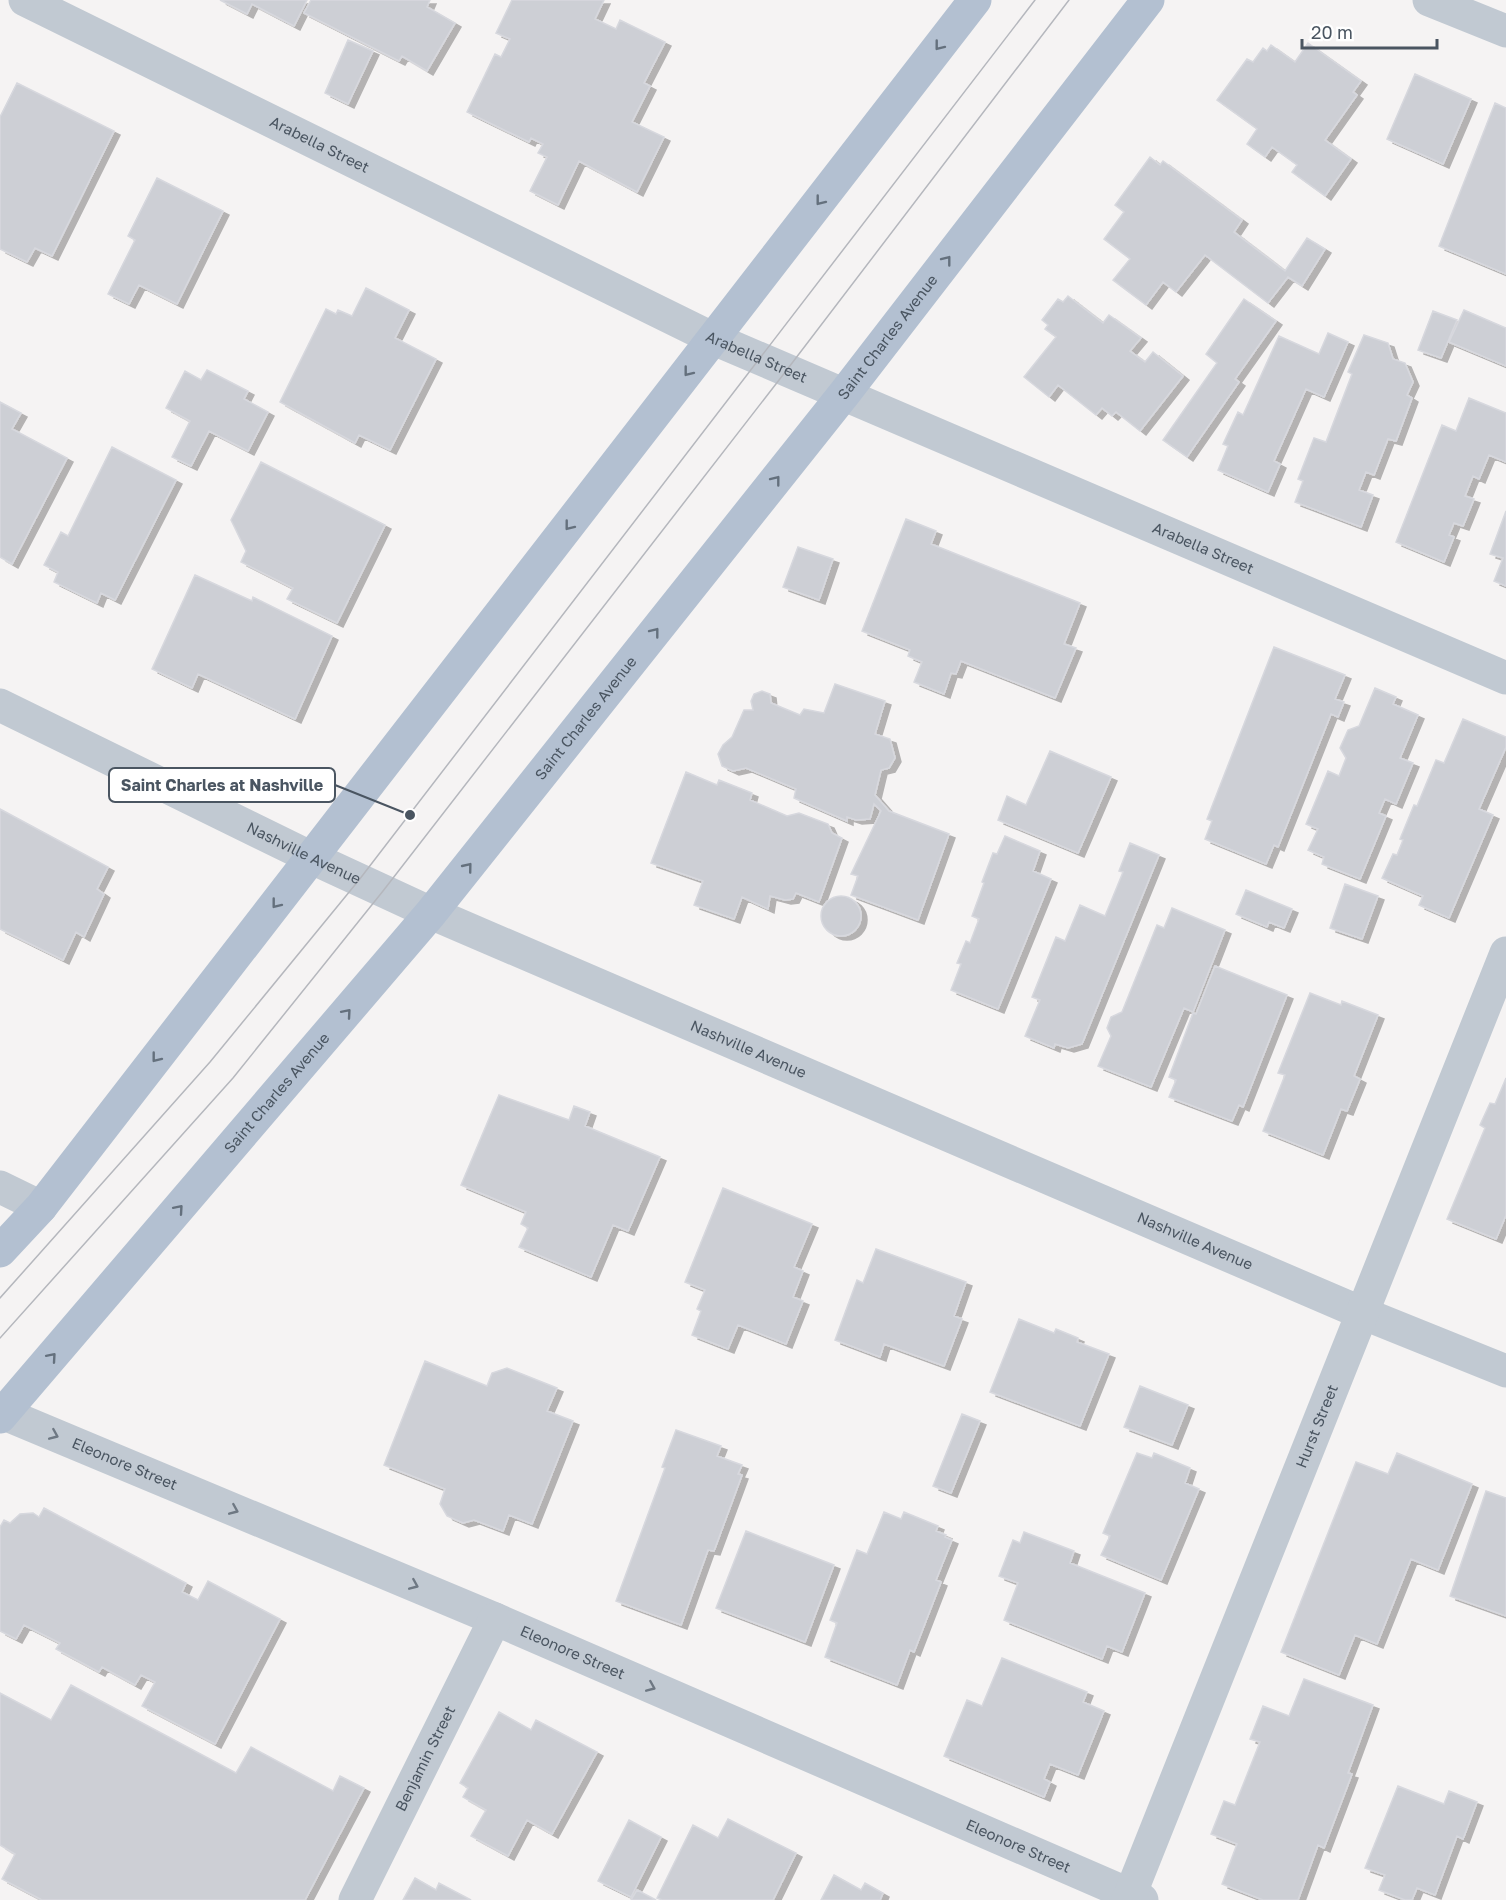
<svg xmlns="http://www.w3.org/2000/svg" width="1506" height="1900" font-family="'Golos Text',sans-serif">
	<defs>
		<filter id="shadow"><feDropShadow dx="6" dy="4" stdDeviation="0" flood-color="#0004"/></filter>
	</defs>
	<rect width="100%" height="100%" fill="#f5f3f3"/>
	<path fill="#cdcfd5" stroke="#d7d8de" stroke-width="1.5" filter="url(#shadow)" d="M220 0H307L294 26 252 4 247 14Z
		M311 0H430L427 7 455 23 427 71 402 56 399 61 304 13Z
		M512 0H604L595 19 616 29 620 20 665 42 644 83 650 86 632 122 664 137 637 192 579 161 558 205 530 191 547 157 538 153 543 144 531 138 529 142 467 112 495 54 501 57 510 39 496 33Z
		M348 40 373 51 348 104 325 93Z
		M1308 43 1361 81 1353 92 1357 95 1325 140 1351 159 1325 196 1292 172 1297 165 1272 147 1265 157 1247 144 1257 129 1217 100 1247 59 1253 62 1263 48 1267 51 1271 45 1295 62Z
		M1415 74 1471 99 1443 164 1387 139Z
		M17 83 114 131 52 256 35 248 27 262 0 249V117Z
		M1495 103 1506 108V274L1439 246Z
		M1150 157 1160 165 1163 161 1242 220 1234 232 1285 271 1307 238 1325 249 1302 286 1288 277 1268 303 1205 255 1176 292 1163 282 1146 305 1113 280 1130 259 1104 239 1124 212 1115 205Z
		M157 178 223 211 177 304 139 285 129 304 108 294 135 240 128 236Z
		M366 288 409 310 395 338 436 359 390 450 359 435 355 443 280 402 326 309 336 314 338 310 352 316Z
		M1068 296 1103 323 1109 315 1141 338 1130 351 1145 362 1153 352 1183 376 1140 431 1116 412 1112 416 1102 408 1096 415 1058 385 1049 397 1024 377 1056 337 1045 329 1048 325 1042 320 1058 299 1063 302Z
		M1244 299 1276 321 1235 379 1239 382 1187 457 1163 440 1217 363 1206 354Z
		M1464 310 1506 328V366L1449 342Z
		M1433 311 1457 320 1441 358 1418 350Z
		M1328 333 1348 342 1324 397 1306 389 1274 461 1280 464 1268 492 1218 470 1228 446 1223 444 1238 412 1243 415 1279 336 1319 354Z
		M1364 335 1388 343 1393 359 1405 363 1413 382 1407 395 1412 398 1396 441 1388 439 1374 475 1366 472 1359 490 1373 495 1361 527 1295 502 1303 481 1298 479 1314 438 1326 442 1352 374 1348 372Z
		M207 370 248 391 244 399 268 412 248 451 209 431 191 466 172 457 190 421 166 408 185 371 201 380Z
		M1469 398 1506 413V462L1489 455 1479 479 1473 476 1465 496 1474 499 1463 526 1454 523 1449 535 1454 537 1444 562 1396 542 1442 425 1456 431Z
		M0 402 21 413 12 429 67 458 12 564 0 557Z
		M112 447 176 480 115 600 101 593 97 603 54 582 58 572 44 565 61 532 68 536Z
		M261 462 385 525 337 623 287 599 293 588 241 562 246 551 231 520Z
		M1506 511V586L1494 581 1503 558 1490 554Z
		M906 519 936 531 931 544 1080 603 1064 644 1076 648 1055 698 961 661 956 674 951 673 944 694 914 682 922 662 908 656 910 650 862 631Z
		M798 547 833 559 819 600 783 587Z
		M195 575 252 601 253 597 332 636 295 719 198 674 192 688 152 669Z
		M1274 647 1345 675 1335 699 1344 702 1338 717 1331 714 1278 847 1274 845 1266 864 1205 839 1212 821 1207 819Z
		M835 684 885 701 875 734 890 739 895 758 889 768 881 770 875 795 889 811 949 834 918 920 851 895 858 876 851 874 881 811 874 804 870 819 856 820 847 817V821L794 798 796 789 746 768 733 771 722 766 718 754 723 745 732 737 744 710H753L751 701 754 694 762 691 770 694 771 703 800 715 804 709 824 713Z
		M1375 688 1396 697 1393 704 1418 715 1400 758 1413 763 1396 804 1385 799 1379 813 1386 816 1360 879 1322 864 1324 857 1308 850 1318 829 1306 824 1328 771 1339 776 1346 758 1340 748 1348 730 1359 726Z
		M1463 719 1506 737V747L1479 809 1493 815 1449 918 1419 905 1423 896 1382 878 1393 854 1397 855 1403 840 1400 839 1414 805 1417 806 1436 760 1444 763Z
		M1050 751 1111 777 1078 853 998 820 1007 796 1026 805Z
		M686 772 717 785 719 780 752 793 750 800 787 816 799 813 828 824 832 833 842 838 819 902 796 893 793 899 785 900 770 896 768 909 742 897 734 919 694 905 703 881 651 863Z
		M0 809 108 867 97 889 104 894 84 937 76 932 63 960 0 929Z
		M1005 836 1040 851 1033 871 1051 879 998 1009 951 990 961 964 957 963 966 941 970 943 979 919 972 916 984 883 982 882 993 853 997 854Z
		M1130 843 1159 855 1082 1044 1068 1048 1055 1044 1054 1048 1025 1036 1040 1000 1032 997 1056 937 1065 941 1080 905 1105 916 1123 872 1119 871Z
		M1345 884 1378 896 1362 939 1330 928Z
		M1246 890 1292 909 1284 928 1269 922 1267 927 1236 914Z
		M821 916a20 20 0 1 1 40 0a20 20 0 1 1-40 0Z
		M1172 908 1225 930 1193 1012 1184 1008 1151 1087 1098 1066 1111 1036 1107 1028 1111 1017 1122 1012 1157 925 1164 928Z
		M1215 966 1287 995 1243 1107 1239 1105 1232 1121 1169 1097 1176 1080 1169 1077 1193 1013 1196 1014Z
		M1310 993 1341 1005 1342 1001 1378 1015 1354 1076 1360 1079 1347 1111 1341 1109 1323 1155 1263 1131 1285 1075 1278 1073Z
		M1506 1078V1215L1496 1239 1447 1219 1485 1128 1480 1125 1490 1103 1495 1104Z
		M499 1095 569 1120 574 1106 590 1112 585 1126 660 1157 628 1231 613 1225 591 1277 519 1247 528 1228 521 1224 526 1212 461 1185Z
		M723 1188 812 1224 794 1267 803 1271 793 1297 803 1301 786 1344 738 1325 728 1349 692 1335 701 1311 697 1309 705 1290 685 1282Z
		M876 1249 966 1282 954 1316 962 1319 944 1366 884 1344 880 1357 835 1340 857 1280 863 1283Z
		M1019 1319 1054 1333 1056 1329 1078 1338 1077 1342 1109 1354 1080 1426 990 1392Z
		M425 1361 487 1386 492 1373 507 1368 557 1388 547 1411 573 1421 532 1524 509 1515 503 1531 474 1520 463 1523 447 1516 440 1504 445 1489 384 1465Z
		M1140 1386 1188 1405 1172 1445 1124 1427Z
		M962 1414 980 1421 951 1493 933 1486Z
		M676 1430 721 1446 717 1456 742 1465 738 1474 742 1475 714 1551 708 1550 681 1625 616 1601 665 1468 662 1467Z
		M1137 1453 1152 1458 1154 1453 1190 1468 1185 1483 1199 1489 1161 1580 1101 1555 1110 1536 1103 1533Z
		M1397 1453 1472 1484 1438 1570 1411 1559 1377 1644 1355 1635 1339 1675 1281 1652 1356 1462 1388 1474Z
		M1486 1491 1506 1498V1616L1450 1596Z
		M44 1508 186 1583 182 1592 198 1600 208 1581 280 1619 215 1744 142 1706 155 1682 141 1675 135 1685 102 1667 99 1672 56 1649 60 1643 24 1625 16 1639 0 1631V1527L4 1520 10 1523 20 1514 33 1513 39 1517Z
		M884 1512 901 1519 904 1512 938 1526 936 1531 946 1535 945 1537 952 1540 936 1580 941 1582 914 1652 910 1650 897 1685 825 1657 837 1623 830 1620 857 1550 867 1554Z
		M746 1531 834 1565 805 1642 716 1608Z
		M1024 1532 1074 1551 1070 1563 1145 1593 1122 1652 1107 1646 1102 1659 1004 1620 1018 1583 999 1576 1013 1540 1020 1543Z
		M1002 1658 1087 1692 1083 1702 1104 1711 1078 1775 1050 1764 1044 1779 1050 1782 1044 1797 944 1756 967 1700 982 1706Z
		M1304 1679 1373 1705 1348 1773 1352 1774 1324 1848 1318 1845 1298 1900H1263L1222 1884 1237 1844 1211 1834 1224 1801 1235 1805 1260 1742 1250 1739 1263 1706 1289 1716Z
		M71 1685 236 1773 251 1747 333 1791 340 1776 364 1788 305 1900H42L2 1879 15 1854 0 1845V1693L51 1720Z
		M499 1712 531 1730 536 1720 597 1752 552 1834 527 1820 508 1856 471 1836 486 1810 463 1797 468 1788 460 1783Z
		M1398 1786 1444 1804 1449 1791 1477 1802 1463 1839 1457 1836 1435 1895 1417 1888 1412 1900H1405L1379 1890 1385 1875 1365 1868Z
		M728 1819 796 1853 773 1900H662L657 1898 693 1825 718 1838Z
		M629 1820 661 1837 631 1897 598 1881Z
		M834 1875 861 1890 865 1883 883 1893 880 1900H821Z
		M415 1878 436 1890 439 1883 471 1900H403Z
		M637 1890 656 1900H631Z"/>
	<g fill="none" stroke-linecap="round" stroke-linejoin="round">
		<g stroke="#c1c9d2" stroke-width="33">
			<path id="s1" d="M25 0 714 339 1506 678"/>
			<path d="M1429 0 1506 31"/>
			<path id="s2" d="M0 705 312 858 431 913 1362 1313 1506 1371"/>
			<path d="M0 1187 41 1207"/>
			<path id="s3" d="M0 1412 495 1619 1142 1900"/>
			<path id="s4" d="M355 1900 495 1619"/>
			<path id="s5" d="M1128 1900 1506 953"/>
		</g>
		<g stroke="#b3c0d1" stroke-width="33">
			<path d="M0 1251 41 1207 975 0"/>
			<path id="s6" d="M0 1417 431 913 844 394 1148 0"/>
		</g>
		<path stroke="#b5b7bd" stroke-width="1.5" d="M0 1298 210 1062 359 880 1035 0
			M0 1338 233 1078 383 891 786 371 1069 0"/>
	</g>
	<defs><path id="oneway-chevron" d="M-2-3.5L2.5 0L-2 3.5" fill="none" stroke-width="1.6" stroke-linecap="round" stroke-linejoin="round" transform="scale(1.5)"/></defs>
	<g stroke="#64707d">
		<use href="#oneway-chevron" transform="translate(939 46) rotate(128)"/>
		<use href="#oneway-chevron" transform="translate(820 201) rotate(128)"/>
		<use href="#oneway-chevron" transform="translate(947 260) rotate(-52)"/>
		<use href="#oneway-chevron" transform="translate(688 372) rotate(128)"/>
		<use href="#oneway-chevron" transform="translate(776 480) rotate(-52)"/>
		<use href="#oneway-chevron" transform="translate(569 526) rotate(128)"/>
		<use href="#oneway-chevron" transform="translate(655 632) rotate(-52)"/>
		<use href="#oneway-chevron" transform="translate(468 867) rotate(-51)"/>
		<use href="#oneway-chevron" transform="translate(276 904) rotate(128)"/>
		<use href="#oneway-chevron" transform="translate(347 1013) rotate(-49)"/>
		<use href="#oneway-chevron" transform="translate(156 1058) rotate(128)"/>
		<use href="#oneway-chevron" transform="translate(179 1209) rotate(-49)"/>
		<use href="#oneway-chevron" transform="translate(52 1357) rotate(-49)"/>
	</g>
	<g stroke="#6e7883">
		<use href="#oneway-chevron" transform="translate(54 1435) rotate(23)"/>
		<use href="#oneway-chevron" transform="translate(234 1510) rotate(23)"/>
		<use href="#oneway-chevron" transform="translate(414 1585) rotate(23)"/>
		<use href="#oneway-chevron" transform="translate(651 1687) rotate(23)"/>
	</g>
	<g text-anchor="middle" stroke-width="4.5" stroke-linejoin="round" paint-order="stroke">
		<g font-size="15" fill="#4a5561" stroke="#fff">
			<text dy="5" stroke="none"><textPath href="#s1" startOffset="328">Arabella Street</textPath></text>
			<text dy="5" stroke="none"><textPath href="#s6" startOffset="1398">Saint Charles Avenue</textPath></text>
			<text dy="5" stroke="none"><textPath href="#s1" startOffset="814">Arabella Street</textPath></text>
			<text dy="5" stroke="none"><textPath href="#s1" startOffset="1300">Arabella Street</textPath></text>
			<text dy="5" stroke="none"><textPath href="#s6" startOffset="912">Saint Charles Avenue</textPath></text>
			<text dy="5" stroke="none"><textPath href="#s2" startOffset="338">Nashville Avenue</textPath></text>
			<text dy="5" stroke="none"><textPath href="#s2" startOffset="824">Nashville Avenue</textPath></text>
			<text dy="5" stroke="none"><textPath href="#s6" startOffset="426">Saint Charles Avenue</textPath></text>
			<text dy="5" stroke="none"><textPath href="#s2" startOffset="1310">Nashville Avenue</textPath></text>
			<text dy="5" stroke="none"><textPath href="#s5" startOffset="510">Hurst Street</textPath></text>
			<text dy="5" stroke="none"><textPath href="#s3" startOffset="135">Eleonore Street</textPath></text>
			<text dy="5" stroke="none"><textPath href="#s3" startOffset="621">Eleonore Street</textPath></text>
			<text dy="5" stroke="none"><textPath href="#s4" startOffset="158">Benjamin Street</textPath></text>
			<text dy="5" stroke="none"><textPath href="#s3" startOffset="1107">Eleonore Street</textPath></text>
		</g>
	</g>
	<path fill="none" stroke="#4a5561" stroke-width="2" d="M410 815L335 785"/>
	<circle fill="#4a5561" stroke="#fff" stroke-width="2" cx="410" cy="815" r="6"/>
	<rect fill="#fff" stroke="#4a5561" stroke-width="2" x="109" y="768" width="226" height="34" rx="6"/>
	<g font-size="16" text-anchor="middle" font-weight="bold" fill="#4a5561">
		<text x="222" y="791">Saint Charles at Nashville</text>
	</g>
	<path d="M1302 39v9h135v-9" fill="none" stroke="#4a5561" stroke-width="3"/>
	<text x="1311" y="39" font-size="18" fill="#4a5561" stroke="#ffffff" stroke-width="4.5" paint-order="stroke">20 m</text>
</svg>
